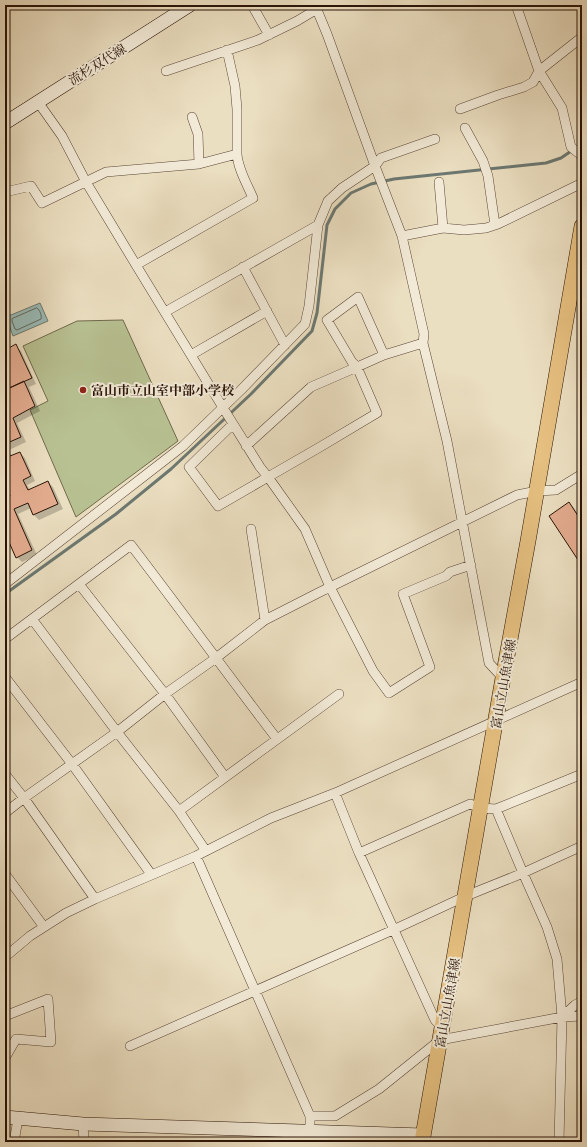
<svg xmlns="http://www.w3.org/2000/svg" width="587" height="1147" font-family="'IM FELL Double Pica','Noto Serif JP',serif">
	<rect width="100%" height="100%" fill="#ebdfc1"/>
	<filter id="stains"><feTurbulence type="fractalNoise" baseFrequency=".005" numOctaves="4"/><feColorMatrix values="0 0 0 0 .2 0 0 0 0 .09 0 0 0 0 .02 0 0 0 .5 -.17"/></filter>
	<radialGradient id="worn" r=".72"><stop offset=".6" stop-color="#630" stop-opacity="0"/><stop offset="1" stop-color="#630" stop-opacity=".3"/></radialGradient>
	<path fill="#b8c192" stroke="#706a4c" d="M123 320 178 441 76 517 30 410 48 401 23 346 77 321Z"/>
	<path fill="#99bcb8" stroke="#6c7871" d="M40 303 48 321 13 336 6 317Z"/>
	<path fill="#0003" d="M16 346 21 351 36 384 29 387 40 411 17 423 26 442 9 450 12 457 20 453 25 458 35 481 27 485 30 490 48 482 53 487 63 509 39 520 34 515 31 508 18 514 37 555 22 562 17 557 5 531V500L12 497 6 485H5V351Z
		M569 503 574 508 582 521V563L581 562Z"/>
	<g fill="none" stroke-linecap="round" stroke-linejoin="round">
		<path stroke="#616860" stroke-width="1" d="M37 308C40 310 42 316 41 319L17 330 15 329 12 321V319Z"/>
		<path stroke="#6c7871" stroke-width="3" d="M5 594 116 514 171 469 251 394 312 331 317 313 327 225 335 209 351 193 371 184 394 179 546 163 561 158 580 145H582"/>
	</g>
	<path fill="#e3ac8f" stroke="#291307" d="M16 344 32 378 5 390V350Z
		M24 381 35 406 13 418 21 437 5 444V390Z
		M5 445 10 456 20 452 31 476 23 480 28 490 48 481 58 504 33 515 28 503 14 509 32 550 16 558 5 533V499L10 496 5 484Z
		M569 502 582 522V562L580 563 549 516Z"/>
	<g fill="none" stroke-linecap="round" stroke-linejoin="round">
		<g stroke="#5a4636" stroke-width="10">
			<path id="street" d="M252 5 269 35
				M315 5 327 34 375 166 402 236 424 334 423 343 447 441 489 663 503 678
				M516 5 539 71 562 108 571 147 582 156
				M166 71 258 40 297 21 317 9
				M38 102 62 136 86 182 136 265 225 411 260 467 268 477 320 447 377 413 357 367 384 355 423 343
				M460 109 498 95 524 87 533 82 539 71 582 37
				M192 117 198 134 199 164
				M465 128 483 161 488 176 495 225
				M439 182 443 228
				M5 192 31 186 42 203 106 172 199 164 237 154V109L235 86 227 50
				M402 236 443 228 464 230 486 228 498 224 578 185H582
				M136 265 253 198C247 184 238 169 237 154
				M243 267 285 345
				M165 312 318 225
				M191 355 267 311
				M233 424 189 467 218 506 268 477 305 529 330 587 373 671 389 693 430 667 403 594 446 576 450 572 471 565
				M246 446 311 387 357 367 352 362 327 320 358 297 384 355
				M251 529 265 620
				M5 584 183 446 241 390 305 324 309 306 318 225 328 201 342 188 375 166 381 158 435 139
				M79 584 165 694 225 777
				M32 619 117 732 179 811 206 851
				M5 639 131 545C180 609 228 675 277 739
				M5 677 72 764 151 874
				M5 774 24 798 95 899
				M335 793 359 853 435 1020 442 1027
				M496 809 523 873 547 927 557 959 562 1017 559 1142
				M179 811 339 694
				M5 813 24 798 117 732 165 694 216 658 265 620 318 593 517 495 537 491 556 490 582 474
				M359 853 470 804 481 808 496 809 582 774
				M196 856 310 1116V1132L306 1142
				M5 874 44 927
				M5 957 30 936 66 913 95 899 196 856 271 818 335 793 582 682
				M5 1016 48 999 51 1042 16 1039 5 1058
				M562 1017 575 1005 582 1001
				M130 1046 393 930 466 896 523 873 582 846
				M310 1116H335L379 1089 440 1040 562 1017 582 1016
				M83 1124 84 1142
				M14 1142 18 1119"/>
		</g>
		<g stroke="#291307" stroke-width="14">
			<path id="secondary" d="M5 123 190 5
				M5 1117 83 1124 423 1135"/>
		</g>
		<g stroke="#291307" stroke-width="16">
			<path id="primary" d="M422 1142 503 678 528 541 582 226"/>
		</g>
		<use href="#street" stroke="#f2ead7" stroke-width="9"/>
		<use href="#secondary" stroke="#f2ead7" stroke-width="13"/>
		<use href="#primary" stroke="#e6c080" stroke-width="15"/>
	</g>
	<circle fill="#8f2418" stroke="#f2ead7" stroke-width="1.5" cx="83" cy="390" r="4"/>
	<g text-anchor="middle" stroke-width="4" stroke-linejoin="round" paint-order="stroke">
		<g font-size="13" fill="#291307" stroke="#f2ead7">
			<text transform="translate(97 64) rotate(-32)" y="5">流杉双代線</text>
			<text transform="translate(503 684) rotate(-80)" y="5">富山立山魚津線</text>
			<text transform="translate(447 1003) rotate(-80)" y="5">富山立山魚津線</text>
		</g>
		<g font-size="13" font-weight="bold" fill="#291307" stroke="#f2ead7" text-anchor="start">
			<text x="91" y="395">富山市立山室中部小学校</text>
		</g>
	</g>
	<rect width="587" height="1147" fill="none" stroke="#ebdfc1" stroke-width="20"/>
	<rect x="6" y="6" width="575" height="1135" fill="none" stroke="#291307" stroke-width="2"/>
	<rect x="10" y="10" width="567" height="1127" fill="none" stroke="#291307"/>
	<rect width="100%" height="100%" filter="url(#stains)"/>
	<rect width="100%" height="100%" fill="url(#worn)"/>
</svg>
